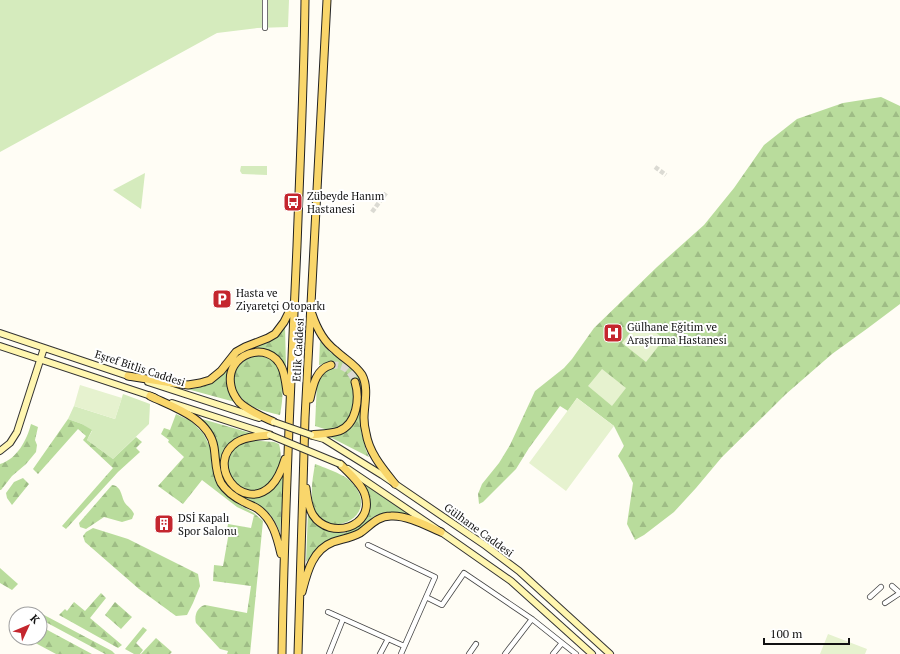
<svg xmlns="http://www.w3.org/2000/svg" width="900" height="654" font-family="'PT Serif',serif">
	<defs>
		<pattern id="forest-firs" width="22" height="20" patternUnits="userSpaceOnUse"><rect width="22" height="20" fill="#b9dc9c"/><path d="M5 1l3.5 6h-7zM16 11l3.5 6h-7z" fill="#9ebc85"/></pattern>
	</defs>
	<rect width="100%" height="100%" fill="#fffdf5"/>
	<path fill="#d5ebbd" d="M0 0H289L288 27 257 28 217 33 0 152Z
		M241 166H267V175L242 174 240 171Z
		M145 173 141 209 113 190Z
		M123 394 150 404 149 424 113 459 87 440 92 431 82 424 68 419 74 406 115 419Z"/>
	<path fill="url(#forest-firs)" d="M881 97 900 106V304L868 328 832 354 786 394 722 457 696 488 674 512 644 535 635 540 627 524 633 483 623 464 618 456 624 446 614 426 577 398 568 411 560 406 529 448 516 469 483 502 479 504 478 494 482 484 499 463 510 445 535 391 564 368 572 359 594 328 657 267 704 225 734 188 764 145 797 119 843 103Z
		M285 326 286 368C279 355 272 354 258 349L229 369C224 381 229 391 235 402L187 389C207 388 216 382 228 366 233 360 237 355 244 351 247 349 251 348 255 347 270 342 275 339 285 326Z
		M320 341 330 352 343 360 356 372 361 383 362 390 361 431 366 450 369 457 328 436 357 416 354 386 355 402 348 420 343 426 335 429 328 430 315 426 317 382 330 363 319 365Z
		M256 356C288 356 284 393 280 415 269 412 256 410 247 403 227 388 230 362 256 356Z
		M176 414 191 421 203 433 210 447 212 467 215 480 225 493 240 505 254 513 263 521 250 654H227L228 651 220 649 196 623C194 616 197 607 205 605L247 613 251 586 213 581 214 565 223 566 229 532H227L228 524 251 528 254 515 237 507 202 480 183 504 158 486 184 457 168 442 169 440 161 434 164 428 170 430Z
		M68 419 82 424 92 430 87 440 113 459 136 437 142 442 136 448 140 452 118 472 66 529 62 526 113 468 83 440 86 436 78 429 38 474 33 469Z
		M202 419 254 434 227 450 226 479 254 497 281 474H284L280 533C277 524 271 513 262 507 259 505 254 503 251 501 237 494 230 489 222 476Z
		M31 424 38 427 35 440 37 445 36 452 26 464 12 476 1 490H0V464C17 459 27 440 31 424Z
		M248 440 274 442 279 444C284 462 278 484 258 490 250 492 247 491 241 487 237 485 233 482 231 478 228 474 227 466 226 461 233 448 235 445 248 440Z
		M315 464C323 467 342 474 348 479 389 515 322 546 313 504 310 491 313 477 315 464Z
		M23 478 29 484 12 505 7 498 6 493 14 482Z
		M112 485C122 486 121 497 125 503 128 507 132 509 134 514L132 519 122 522 104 517 86 529 80 527 79 523Z
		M365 485 392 502 420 521 397 513 388 512 376 515 368 521 362 527 354 532 318 548 306 562 308 512 315 521 322 528 331 532 345 533 353 528 360 523 368 496Z
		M93 528 128 539 198 574 200 586 193 603 187 615 176 616 139 589 85 542 83 536 86 532Z
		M0 568 18 584 12 590 0 583Z
		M101 593 106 598 90 618 122 645 118 648 59 615 65 609 67 611 74 602 85 611Z
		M115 602 132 617 121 629 105 615Z
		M29 607 112 651 115 654H105L40 619V614C35 614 27 616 28 608Z
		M40 626 92 654H56L26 638H40Z
		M143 627 147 630 136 643 143 650 140 654H134L125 649Z
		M156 638 172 652 170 654H141Z"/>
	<path fill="#e6f2cf" d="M640 320 664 339 646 362 622 343Z
		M602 369 626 388 612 406 588 386Z
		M80 385 122 398 115 419 74 406Z
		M577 398 614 426 566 491 529 463Z
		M828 634 867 649 865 654H820Z"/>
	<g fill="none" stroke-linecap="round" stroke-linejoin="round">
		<path stroke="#dbdad3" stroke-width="4.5" stroke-dasharray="4.5 2" stroke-linecap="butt" d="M655 167 666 175
			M372 212 386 193"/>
		<path stroke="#dbdad3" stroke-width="7" stroke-dasharray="7 3.5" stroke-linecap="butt" d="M331 365C343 364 351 370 355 382"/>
		<g stroke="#444" stroke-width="6">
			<path id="minor" d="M265 28V0
				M368 545 435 577 401 654
				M426 597 442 605 464 573 532 619 576 654
				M870 597 881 587
				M885 603 900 593 892 586
				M328 612 404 646
				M329 654 343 619
				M380 654 388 639
				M469 654 476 644
				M505 654 532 619
				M553 654 562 643"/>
		</g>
		<g stroke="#333" stroke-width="8">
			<path id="secondary" d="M0 333 131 377
				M0 346 154 397
				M148 382 259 418
				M172 403 268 434
				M313 436 324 439 382 475 486 546 519 571 610 654
				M0 451 10 443 17 432 44 348
				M348 469 441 532 511 581 592 654"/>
		</g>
		<g stroke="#222" stroke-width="9">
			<path id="primary" d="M312 314C317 329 323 341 335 350 344 359 355 364 362 375 369 388 364 405 364 418 364 423 365 429 366 433 369 453 383 469 395 484
				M128 376 172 383 188 385 200 383 210 380 221 371 236 352 245 347 268 338 275 334 284 322 293 304
				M150 396C173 407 209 418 214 447 216 459 215 472 221 483 226 491 236 498 244 502 249 505 254 506 258 509 273 520 277 537 281 554
				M310 399C313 385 316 369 331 365
				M274 422C263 417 248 411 239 402 235 397 232 392 231 386 224 354 269 338 282 368 285 375 286 385 287 392
				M270 435C260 436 247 436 237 442 204 463 242 514 271 486 278 479 282 469 285 459
				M311 435C320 434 330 434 339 431 357 424 360 398 355 382
				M306 488C307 497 308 507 313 515 330 541 375 527 365 495 362 484 348 472 340 464
				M302 592C307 573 312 550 333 542 342 539 351 538 360 533 370 526 377 516 391 516 407 515 427 526 441 532
				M282 654C284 518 291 382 297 246 300 164 304 82 305 0
				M298 654 305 418 327 0"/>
		</g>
		<use href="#minor" stroke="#fff" stroke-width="4.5"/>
		<use href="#secondary" stroke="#fff6b0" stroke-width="6"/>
		<use href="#primary" stroke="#f9d66b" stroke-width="7"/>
		<g stroke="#333" stroke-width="8" stroke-linecap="butt">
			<path id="secondary-bridge" d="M274 422 311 435
				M270 435 340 464"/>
		</g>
		<use href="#secondary-bridge" stroke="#fff6b0" stroke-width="6"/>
	</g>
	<defs>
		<g id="bus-square" transform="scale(1)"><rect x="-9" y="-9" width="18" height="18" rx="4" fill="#c4262e" stroke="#fff"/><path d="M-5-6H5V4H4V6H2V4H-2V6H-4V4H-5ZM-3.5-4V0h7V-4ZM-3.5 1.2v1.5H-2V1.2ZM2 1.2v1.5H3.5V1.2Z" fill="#fff"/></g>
		<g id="parking-square" transform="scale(1)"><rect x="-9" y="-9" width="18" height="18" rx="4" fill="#c4262e" stroke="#fff"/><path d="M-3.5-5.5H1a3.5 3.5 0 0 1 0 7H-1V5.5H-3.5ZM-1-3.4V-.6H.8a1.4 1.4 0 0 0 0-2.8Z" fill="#fff"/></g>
		<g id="hospital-square" transform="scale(1)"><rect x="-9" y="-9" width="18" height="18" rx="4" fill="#c4262e" stroke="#fff"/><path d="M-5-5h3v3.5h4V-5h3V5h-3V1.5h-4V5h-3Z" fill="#fff"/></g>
		<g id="building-square" transform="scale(1)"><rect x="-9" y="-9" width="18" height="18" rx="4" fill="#c4262e" stroke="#fff"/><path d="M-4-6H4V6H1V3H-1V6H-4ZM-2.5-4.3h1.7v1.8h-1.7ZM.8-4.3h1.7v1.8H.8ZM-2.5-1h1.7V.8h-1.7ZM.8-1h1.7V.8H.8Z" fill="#fff"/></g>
	</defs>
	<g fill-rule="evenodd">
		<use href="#bus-square" x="293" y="202"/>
		<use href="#parking-square" x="222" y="299"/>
		<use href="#hospital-square" x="613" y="333"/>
		<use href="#building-square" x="164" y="524"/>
	</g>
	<g text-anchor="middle" stroke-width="4" stroke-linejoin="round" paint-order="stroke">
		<g font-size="11" fill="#111" stroke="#fff" text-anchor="start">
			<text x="307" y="200">Zübeyde Hanım<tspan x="307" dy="13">Hastanesi</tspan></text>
			<text x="236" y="297">Hasta ve<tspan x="236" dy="13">Ziyaretçi Otoparkı</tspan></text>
			<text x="627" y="331">Gülhane Eğitim ve<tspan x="627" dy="13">Araştırma Hastanesi</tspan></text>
			<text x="178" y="522">DSİ Kapalı<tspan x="178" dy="13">Spor Salonu</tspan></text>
		</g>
		<g font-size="11" fill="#111" stroke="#fff">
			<text transform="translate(298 350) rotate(-87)" y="4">Etlik Caddesi</text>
			<text transform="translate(140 368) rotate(18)" y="4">Eşref Bitlis Caddesi</text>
			<text transform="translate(479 530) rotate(36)" y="4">Gülhane Caddesi</text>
		</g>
	</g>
	<g transform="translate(28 626) rotate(46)"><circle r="19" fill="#ffffff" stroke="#a0a0a0"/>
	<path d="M0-3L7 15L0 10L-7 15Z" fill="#c4262e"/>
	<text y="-6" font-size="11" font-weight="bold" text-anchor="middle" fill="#111111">K</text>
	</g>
	<path d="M764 638v6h85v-6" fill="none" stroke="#111111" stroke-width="2"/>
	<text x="770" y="638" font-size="12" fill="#111111" stroke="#ffffff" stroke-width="3" paint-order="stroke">100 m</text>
</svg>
